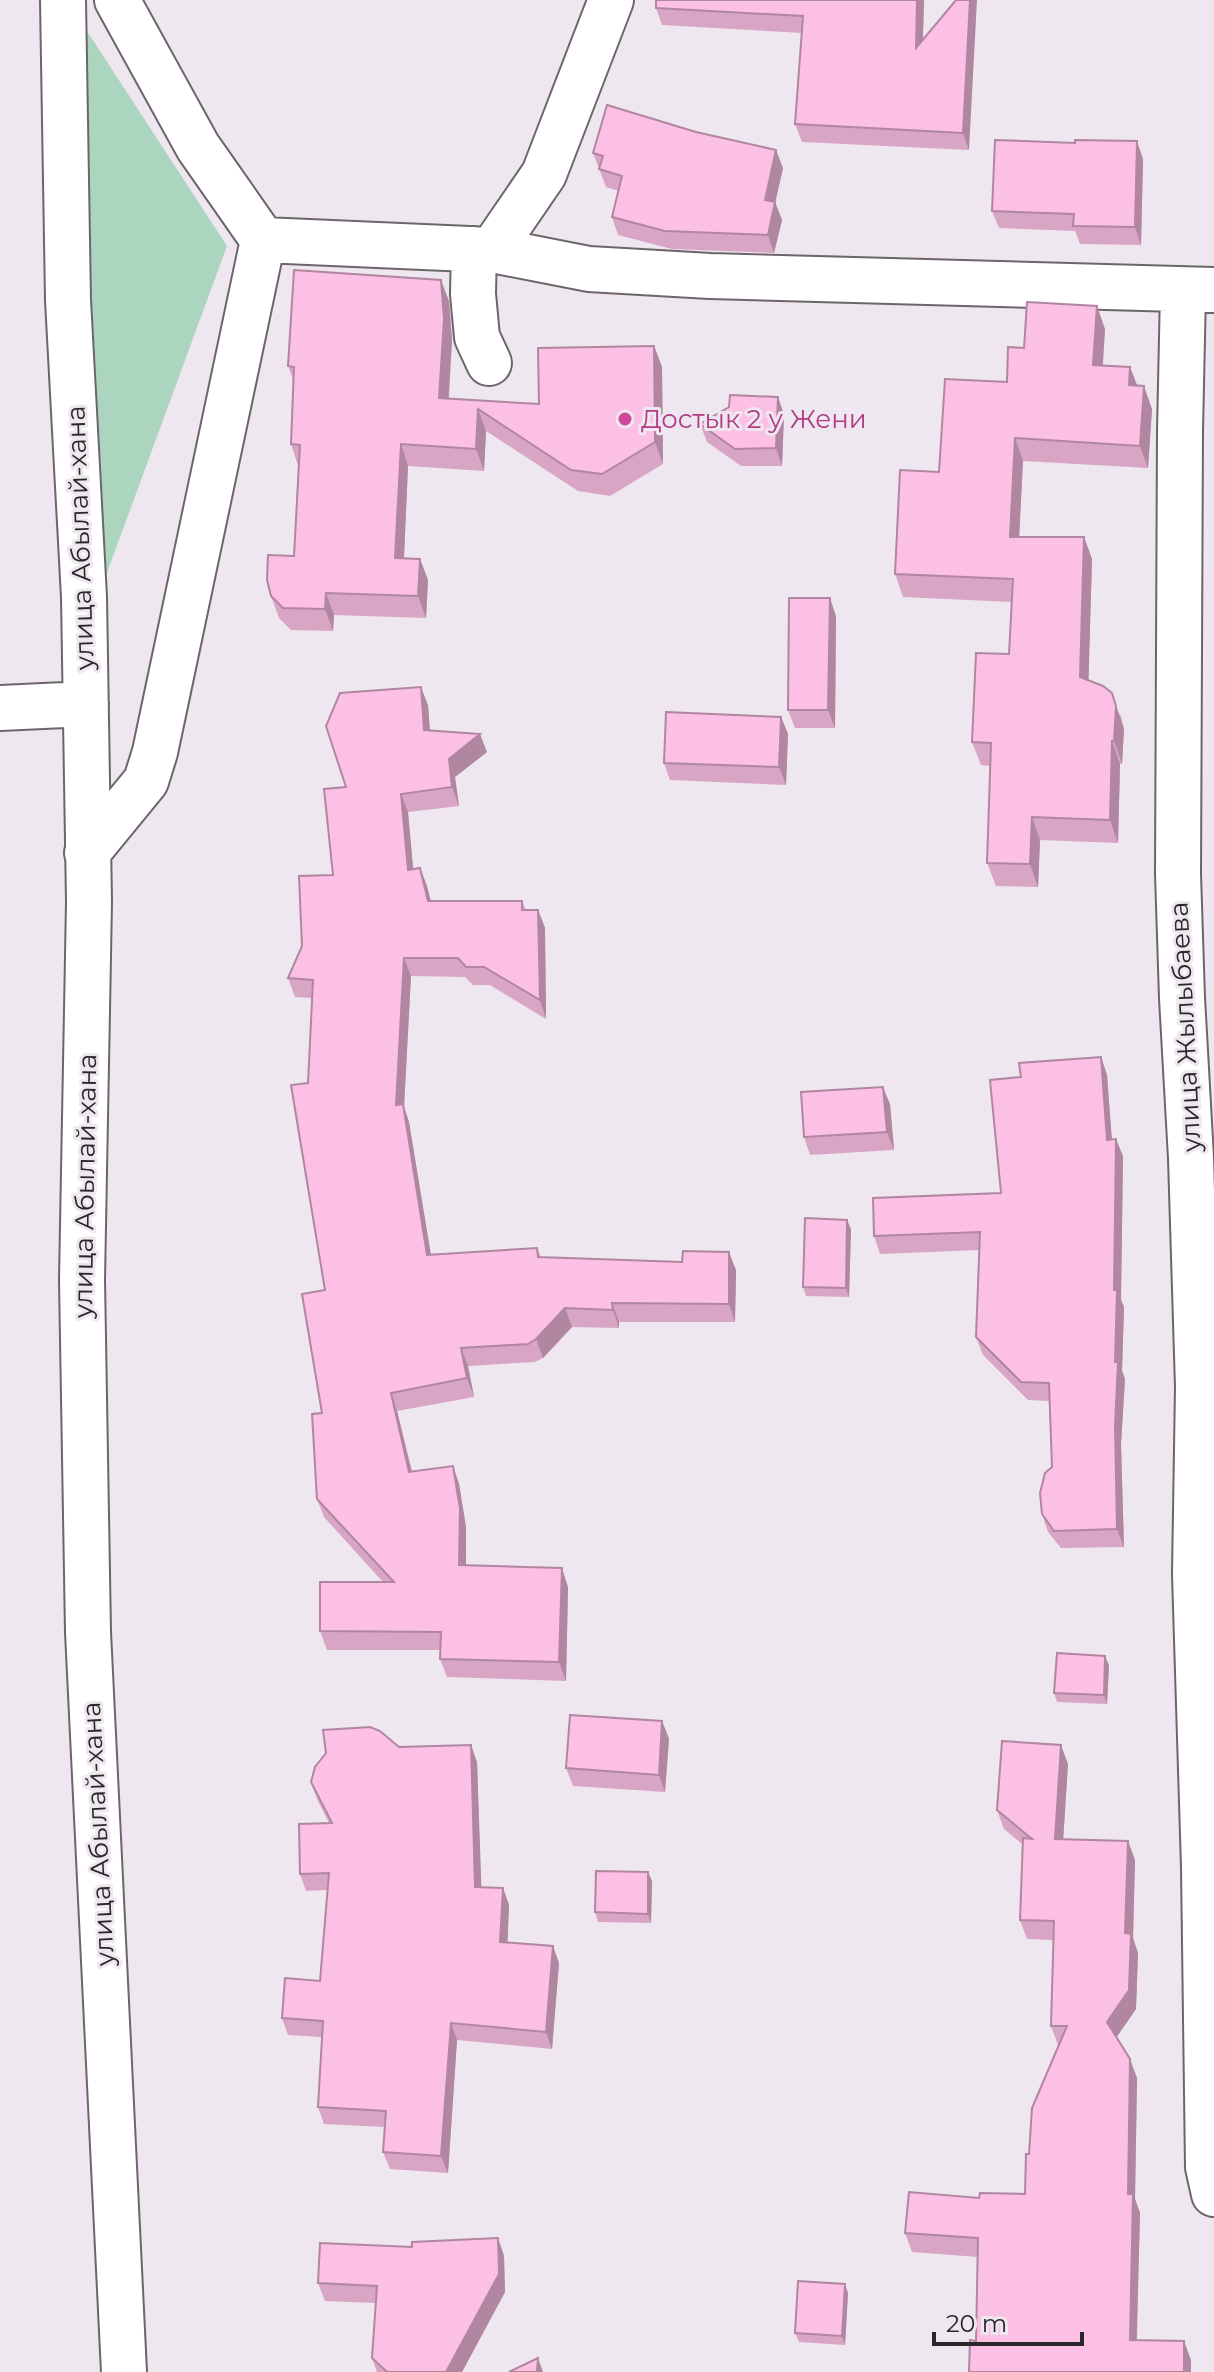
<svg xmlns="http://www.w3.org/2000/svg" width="1214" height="2372" font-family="Montserrat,sans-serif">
	<rect width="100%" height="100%" fill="#efe7ef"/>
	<path fill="#acd5c0" d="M83 25 227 246 101 589Z"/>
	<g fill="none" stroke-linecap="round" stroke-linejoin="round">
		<g stroke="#6c666c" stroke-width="48">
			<path id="minor" d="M63 0 68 300 84 597 89 902 82 1280 88 1632 124 2372
				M263 240 492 250 589 269 710 276 1214 290
				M474 249 473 294 477 337 489 363
				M492 250 544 174 611 0
				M1183 291 1180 431 1178 874 1182 998 1191 1158 1198 1387 1195 1574 1204 1867 1208 2167 1214 2194
				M0 708 86 704
				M87 853 146 781 155 752 263 240 198 147 117 0"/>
		</g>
		<use href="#minor" stroke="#fff" stroke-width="44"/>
	</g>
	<path fill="#d9a5c5" d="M924 0 923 39 956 0 969 150 802 142 795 124 802 33 662 25 656 8Z
		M593 153 783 168 775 202 782 220 774 253 672 249 618 235 612 217 619 191 606 187Z
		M1143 159 1141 245 1080 244 1075 231 999 228 992 211Z
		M449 301 452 340 449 399 539 404 654 346 662 367 663 464 610 496 578 491 486 431 484 471 408 466 404 558 420 559 428 580 426 618 334 615 333 631 291 630 279 618 271 596 294 556 298 466 291 444 294 381 288 366Z
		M1105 329 1103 366 1130 367 1137 386 1152 409 1148 468 1023 461 1019 537H1084L1092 559 1088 680 1121 716 1124 729 1122 764H1120L1118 843 1040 840 1038 887 996 886 987 863 990 766 981 765 972 742 1009 654 1012 602 903 597 895 574 939 472 1007 382 1024 348Z
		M778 397 784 415 782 466H741L707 442 700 424Z
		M836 616 835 728H795L788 710Z
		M428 705 430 730 487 752 455 777 459 806 408 812 413 869 420 868 427 886 431 901H522L526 910H538L545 928 546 1019 490 985H473L465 977 411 976 404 1107 409 1122 430 1254 537 1248 541 1257 736 1270 735 1322H619V1328L572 1327 543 1358 535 1362 468 1366 474 1397 397 1411 412 1471 453 1466 459 1484 466 1527V1565L568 1587 566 1681 447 1677 440 1659 441 1650H327L320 1631 383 1582 324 1517 317 1499 322 1413 325 1290 308 1083 312 998 295 997 288 978 333 875 346 787Z
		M781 717 788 734 786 785 670 780 664 763Z
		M1101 1057 1107 1075 1112 1139 1123 1156 1121 1300 1124 1307 1122 1371 1125 1379 1121 1444 1124 1547 1061 1548 1048 1532 1042 1514 1052 1467 1049 1401 1028 1400 983 1355 976 1337 979 1250 880 1254 874 1236 1001 1193 1021 1077Z
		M890 1104 894 1150 810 1155 804 1137Z
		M851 1229 849 1297 806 1296 803 1287Z
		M1109 1665 1107 1704 1057 1702 1054 1693Z
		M662 1721 669 1739 665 1792 573 1786 566 1768Z
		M399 1747 477 1762 481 1887 503 1888 509 1905 507 1942 559 1963 552 2049 457 2040 448 2173 390 2169 383 2152 385 2127 324 2124 318 2107 322 2037 288 2035 282 2018 320 1981 327 1890 306 1891 300 1874 329 1823 317 1799 311 1782Z
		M1068 1764 1063 1839 1128 1841 1135 1860 1133 1938 1138 1953 1136 2009 1116 2037 1137 2078 1135 2199 1140 2213 1137 2340 1191 2360 976 2341 978 2257 912 2252 905 2233 979 2198 1025 2194 1029 2154 1059 2045H1058L1051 2026 1053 1940 1027 1939 1020 1920 1022 1844 1004 1829 997 1810Z
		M648 1872 652 1881 651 1923 598 1922 595 1912Z
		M498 2238 504 2256 505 2292 462 2372H377L372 2358 376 2303 325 2301 318 2283 412 2247Z
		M848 2293 845 2345 799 2342 795 2333Z"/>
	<path fill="#b086a0" d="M917 0H924L922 65 916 48Z
		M970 0H977L969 150 963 133Z
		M1137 141 1143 159 1141 245 1135 227Z
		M776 150 783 168 772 217 765 200Z
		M775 202 782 220 774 253 768 235Z
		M441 280 449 301 452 340 447 420 439 398Z
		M1097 306 1105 329 1101 388 1093 365Z
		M654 346 662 367 663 464 655 442Z
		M1130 367 1139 390 1129 385Z
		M1144 386 1152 409 1148 468 1140 446Z
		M778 397 784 415 782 466 776 448Z
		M478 409 486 431 484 471 476 449Z
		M1015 438 1023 461 1018 560 1010 537Z
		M401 444 408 466 403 579 395 558Z
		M1084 537 1092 559 1088 700 1080 677Z
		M420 559 428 580 426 618 418 596Z
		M326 593 334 615 333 631 325 609Z
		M830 598 836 616 835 728 828 710Z
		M421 687 428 705 431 749 424 730Z
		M1112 693 1124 729 1122 764 1114 741Z
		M781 717 788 734 786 785 779 767Z
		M480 734 487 752 455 777 459 806 452 787 449 759Z
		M1112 741 1120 764 1118 843 1110 820Z
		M401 794 408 812 415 888 408 870Z
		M1032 817 1040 840 1038 887 1030 864Z
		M420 868 427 886 435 920 428 901Z
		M538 910 545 928 546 1019 540 1000Z
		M404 958 411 976 404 1107 409 1122 434 1273 427 1255 396 1105Z
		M1101 1057 1107 1075 1113 1157 1107 1140Z
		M883 1087 890 1104 894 1150 887 1132Z
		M1116 1139 1123 1156 1121 1300 1124 1307 1122 1371 1125 1379 1121 1444 1124 1547 1117 1529 1115 1426 1114 1290Z
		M847 1220 851 1229 849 1297 846 1288Z
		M729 1252 736 1270 735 1322 729 1304Z
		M612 1303 619 1322V1328L613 1310Z
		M565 1308 572 1327 543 1358 536 1339Z
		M461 1348 468 1366 474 1397 467 1378Z
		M391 1393 397 1411 416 1490 409 1472Z
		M453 1466 459 1484 466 1527V1583L459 1565Z
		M562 1568 568 1587 566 1681 559 1662Z
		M1105 1656 1109 1665 1107 1704 1104 1695Z
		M662 1721 669 1739 665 1792 659 1775Z
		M471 1745 477 1762 482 1904 475 1887Z
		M1061 1745 1068 1764 1062 1858 1055 1839Z
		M1128 1841 1135 1860 1133 1938 1138 1953 1136 2009 1114 2041 1107 2022 1125 1933Z
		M648 1872 652 1881 651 1923 648 1914Z
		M503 1888 509 1905 507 1959 500 1942Z
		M553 1946 559 1963 552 2049 546 2032Z
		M451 2023 457 2040 448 2173 441 2156Z
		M1130 2059 1137 2078 1135 2199 1140 2213 1136 2359 1130 2340 1128 2194Z
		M498 2238 504 2256 505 2292 462 2372H446Z
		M845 2284 848 2293 845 2345 842 2336Z
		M1184 2341 1191 2360V2372H1184Z
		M538 2358 543 2372H537Z"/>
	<path fill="#fcc0e5" stroke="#b086a0" stroke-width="2" d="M656 0H917L916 48 956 0H970L963 133 795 124 803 16 656 8Z
		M607 105 696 132 776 150 765 200 775 202 768 235 665 231 612 217 622 176 599 169 603 156 593 153Z
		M995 140 1075 143V140L1137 141 1135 227 1073 226 1074 214 992 211Z
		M294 270 441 280 444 319 439 398 539 404 538 348 654 346 655 442 602 474 571 470 478 409 476 449 401 444 395 558 420 559 418 596 326 593 325 609 283 608 271 596 267 580 268 555 294 556 300 445 291 444 294 367 288 366Z
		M1027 302 1097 306 1093 365 1130 367 1129 385 1144 386 1140 446 1015 438 1010 537H1084L1080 677 1103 686 1112 693 1116 706 1114 741H1112L1110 820 1032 817 1030 864 987 863 991 743 972 742 976 653 1009 654 1013 579 895 574 900 470 939 472 945 379 1007 382 1008 347 1024 348Z
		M730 395 778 397 776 448 735 449 700 424 729 407Z
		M789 598H830L828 710H788Z
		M421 687 424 730 480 734 449 759 452 787 401 794 408 870 420 868 428 901H522V910H538L540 1000 484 967H466L458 958H404L396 1105 403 1104 427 1255 537 1248 538 1257 682 1262 683 1251 729 1252V1304L612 1303 613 1310 565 1308 536 1339 528 1344 461 1348 467 1378 391 1393 409 1472 453 1466 460 1509 459 1565 562 1568 559 1662 440 1659 441 1632 320 1631V1582H394L317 1499 312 1414 322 1413 302 1294 325 1290 291 1085 308 1083 313 980 288 978 302 946 299 876 333 875 324 789 346 787 326 726 340 693Z
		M666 712 781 717 779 767 664 763Z
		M1101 1057 1107 1140 1116 1139 1114 1290H1117L1115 1362H1118L1115 1426 1117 1529 1054 1531 1042 1514 1040 1493 1045 1473 1052 1467 1049 1383 1021 1382 976 1337 980 1232 874 1236 873 1198 1001 1193 990 1080 1021 1077 1019 1063Z
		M883 1087 887 1132 804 1137 801 1092Z
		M805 1218 847 1220 846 1288 803 1287Z
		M1057 1653 1105 1656 1104 1695 1054 1693Z
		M570 1715 662 1721 659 1775 566 1768Z
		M370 1727 380 1731 399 1747 471 1745 475 1887 503 1888 500 1942 553 1946 546 2032 451 2023 441 2156 383 2152 386 2111 318 2107 323 2021 282 2018 285 1978 320 1981 329 1873 300 1874 299 1824 332 1823 311 1782 315 1767 326 1753 323 1730Z
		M1002 1741 1061 1745 1055 1839 1128 1841 1125 1933 1131 1934 1129 1990 1107 2022 1130 2059 1128 2194H1133L1130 2340 1184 2341V2372H969L970 2340 976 2341 978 2238 905 2233 909 2192 979 2198 980 2193 1025 2194 1026 2154H1029L1032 2108 1067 2026H1051L1054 1921 1020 1920 1023 1838 1032 1839 997 1810Z
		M596 1871 648 1872V1914L595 1912Z
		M498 2238 499 2274 446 2372H387L372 2358 377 2286 318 2283 320 2243 412 2247V2242Z
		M798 2281 845 2284 842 2336 795 2333Z
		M538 2358 537 2372H509Z"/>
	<circle fill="#d1479c" stroke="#efe7ef" stroke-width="3" cx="625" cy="419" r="8"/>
	<g text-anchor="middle" stroke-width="6" stroke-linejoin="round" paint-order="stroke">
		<g font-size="26" fill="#b23c85" stroke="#efe7ef" text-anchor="start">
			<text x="641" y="428">Достык 2 у Жени</text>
		</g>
		<g font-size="26" fill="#2a272a" stroke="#efe7ef">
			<text transform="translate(80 538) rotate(-92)" y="9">улица Абылай-хана</text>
			<text transform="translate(1185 1027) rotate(-93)" y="9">улица Жылыбаева</text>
			<text transform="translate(85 1186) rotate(-89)" y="9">улица Абылай-хана</text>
			<text transform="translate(98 1834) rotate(-93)" y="9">улица Абылай-хана</text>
		</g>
	</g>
	<path d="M934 2332v12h148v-12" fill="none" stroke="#2a272a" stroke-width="4"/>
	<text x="946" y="2332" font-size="24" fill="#2a272a" stroke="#efe7ef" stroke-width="6" paint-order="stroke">20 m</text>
</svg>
